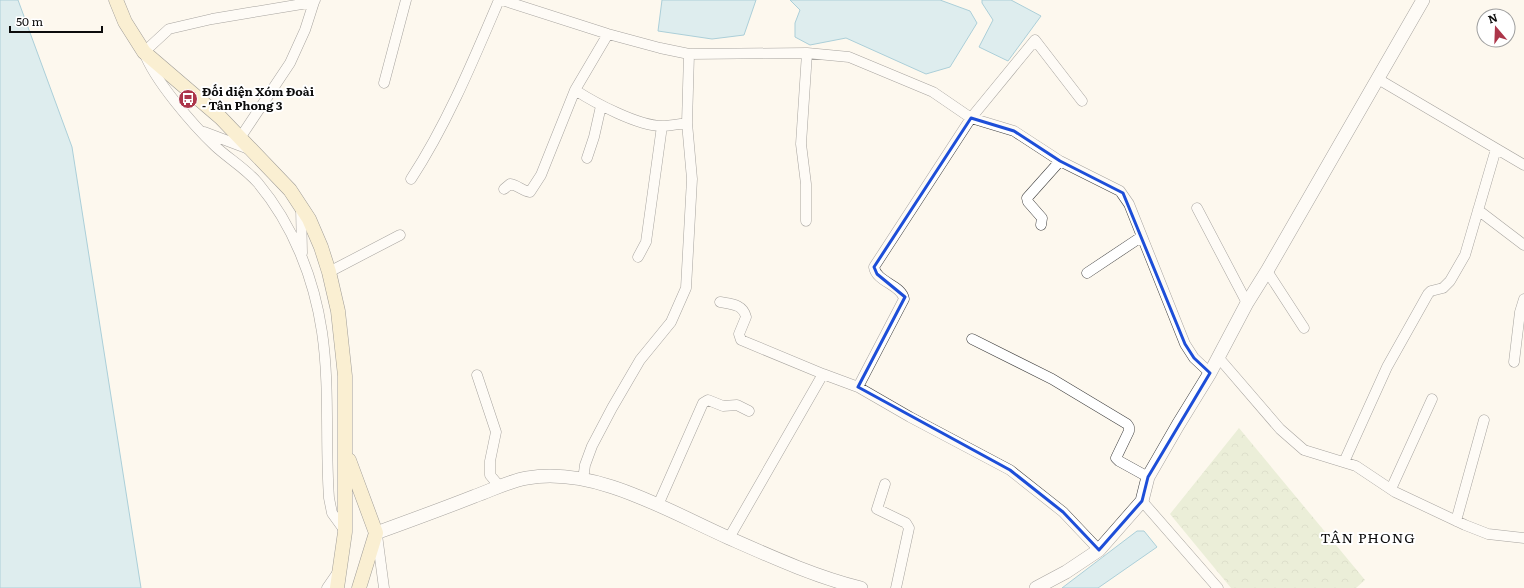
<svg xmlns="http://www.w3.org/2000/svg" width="1524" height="588" font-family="Literata,serif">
	<defs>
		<pattern id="park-crowns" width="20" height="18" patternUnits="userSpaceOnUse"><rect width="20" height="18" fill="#d5e3bc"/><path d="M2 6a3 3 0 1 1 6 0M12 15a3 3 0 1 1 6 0" fill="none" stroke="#b6c2a0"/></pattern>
	</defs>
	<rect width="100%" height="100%" fill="#fdf8ee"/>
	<path fill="url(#park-crowns)" d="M1239 428 1365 580 1356 588H1231L1170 514Z"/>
	<path fill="#b8e1ee" stroke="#489dbd" d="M0 0H18L72 147 141 588H0Z
		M662 0H756L744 35 712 39 658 31Z
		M790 0H940L970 11 977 23 950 67 926 74 846 38 810 45 795 37V23L800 10Z
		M982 0H1011L1041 16 1008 61 979 47 993 20 982 3Z
		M1137 531H1144L1157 547 1098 588H1062Z"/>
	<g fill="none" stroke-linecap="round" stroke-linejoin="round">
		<g stroke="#3f3f3f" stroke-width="11">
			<path id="minor" d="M315 0 314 2 212 19 169 29 144 52C154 80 193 125 215 146 229 159 245 168 258 183 293 225 314 278 322 332 330 386 325 443 329 498L332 513 345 531
				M502 0 608 34 660 48 689 54 807 53 849 57 933 92 971 118 1014 131 1060 161 1120 191 1129 204 1185 344 1194 358 1210 373
				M1378 79 1524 165
				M384 83 406 0
				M575 90C595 103 638 126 662 126 670 126 679 124 687 123
				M204 132 249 149
				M240 138 290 63 305 30 314 2
				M587 158 594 137 601 106
				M411 179C447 124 473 61 499 0
				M504 189 510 184C518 185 522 191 530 192L541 175 575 90 608 34
				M301 207 302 253
				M1197 208 1247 303
				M1478 210 1524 245
				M806 221V184L801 144 807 53
				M1041 225 1042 218 1028 202 1027 198 1060 161
				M638 257 646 242 662 126
				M1267 271 1304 328
				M329 272 400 235
				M1087 273 1141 237
				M720 302C731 304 743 304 746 317L739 334 741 340 823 374
				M972 339 1052 379 1127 424 1129 427V431L1116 458 1119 461 1148 477
				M1218 357 1280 429 1304 450 1356 466 1395 492 1465 525 1488 534 1524 538
				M1514 362 1520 312 1524 299
				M477 375 496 432 490 461V475L500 487
				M858 387 904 299C902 285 876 282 874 267L971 118 1035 40 1082 101
				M1344 462 1387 367 1428 294 1431 291 1443 288 1450 281 1465 255 1496 149
				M583 480 585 465 592 446 612 408 640 360 671 322 686 288 692 179 687 123 689 54
				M885 484 877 509 906 523 909 528 896 588
				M1391 489 1432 399
				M1142 501 1218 588
				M658 505 703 403 708 400 723 406 737 405 749 411
				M1456 521 1484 420
				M377 535 384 588
				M729 538 823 374 858 387 910 417 1010 470 1063 512 1099 550
				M327 588 338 572"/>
		</g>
		<g stroke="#3f3f3f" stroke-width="14">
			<path id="tertiary" d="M376 533C409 521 442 509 475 496 492 490 509 481 527 478 595 466 668 511 729 538 772 557 816 577 861 588
				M1036 588 1066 572 1099 550 1142 501 1148 477 1178 425 1210 373 1247 303 1267 271 1423 0"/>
		</g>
		<g stroke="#2e2e2e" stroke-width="15">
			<path id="secondary" d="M116 0 125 22 144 52 221 118 290 190 309 219 321 247 329 272 338 311 345 376V532L337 588
				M349 460 376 533 359 588"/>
		</g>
		<use href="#minor" stroke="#fff" stroke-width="10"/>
		<use href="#tertiary" stroke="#fff" stroke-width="13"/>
		<use href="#secondary" stroke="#f5e5b0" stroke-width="14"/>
	</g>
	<path d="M0 0H1524V588H0ZM971 118 1014 131 1060 161 1123 193 1185 344 1194 358 1210 373 1148 477 1142 501 1099 550 1063 512 1010 470 858 387 905 297 877 274 874 267Z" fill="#fdf8ee" fill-opacity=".55" fill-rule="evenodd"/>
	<path fill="none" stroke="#1d4ed8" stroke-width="3" stroke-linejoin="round" d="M971 118 1014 131 1060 161 1123 193 1185 344 1194 358 1210 373 1148 477 1142 501 1099 550 1063 512 1010 470 858 387 905 297 877 274 874 267Z"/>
	<defs>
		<g id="bus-disc" transform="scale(1)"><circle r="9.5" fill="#ac3549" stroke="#fff"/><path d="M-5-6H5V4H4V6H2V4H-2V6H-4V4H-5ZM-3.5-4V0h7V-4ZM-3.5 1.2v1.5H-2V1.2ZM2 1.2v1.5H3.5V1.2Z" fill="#fff"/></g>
	</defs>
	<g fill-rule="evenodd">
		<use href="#bus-disc" x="188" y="99"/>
	</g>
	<g text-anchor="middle" stroke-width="4" stroke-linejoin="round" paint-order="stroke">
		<g font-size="12" font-weight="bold" fill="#0c0c0c" stroke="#fff" text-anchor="start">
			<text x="202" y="96">Đối diện Xóm Đoài<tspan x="202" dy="14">- Tân Phong 3</tspan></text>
		</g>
		<g font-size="14" letter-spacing="1" fill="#0c0c0c" stroke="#fff">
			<text x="1368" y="543">TÂN PHONG</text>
		</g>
	</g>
	<g transform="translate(1496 28) rotate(341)"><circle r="19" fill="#ffffff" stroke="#9e9e9e"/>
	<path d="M0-3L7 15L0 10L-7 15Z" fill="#ac3549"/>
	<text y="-6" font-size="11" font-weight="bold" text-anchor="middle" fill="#0c0c0c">N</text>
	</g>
	<path d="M10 26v6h92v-6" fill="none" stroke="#0c0c0c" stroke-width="2"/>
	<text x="16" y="26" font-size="12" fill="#0c0c0c" stroke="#ffffff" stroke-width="3" paint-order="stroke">50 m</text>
</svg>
